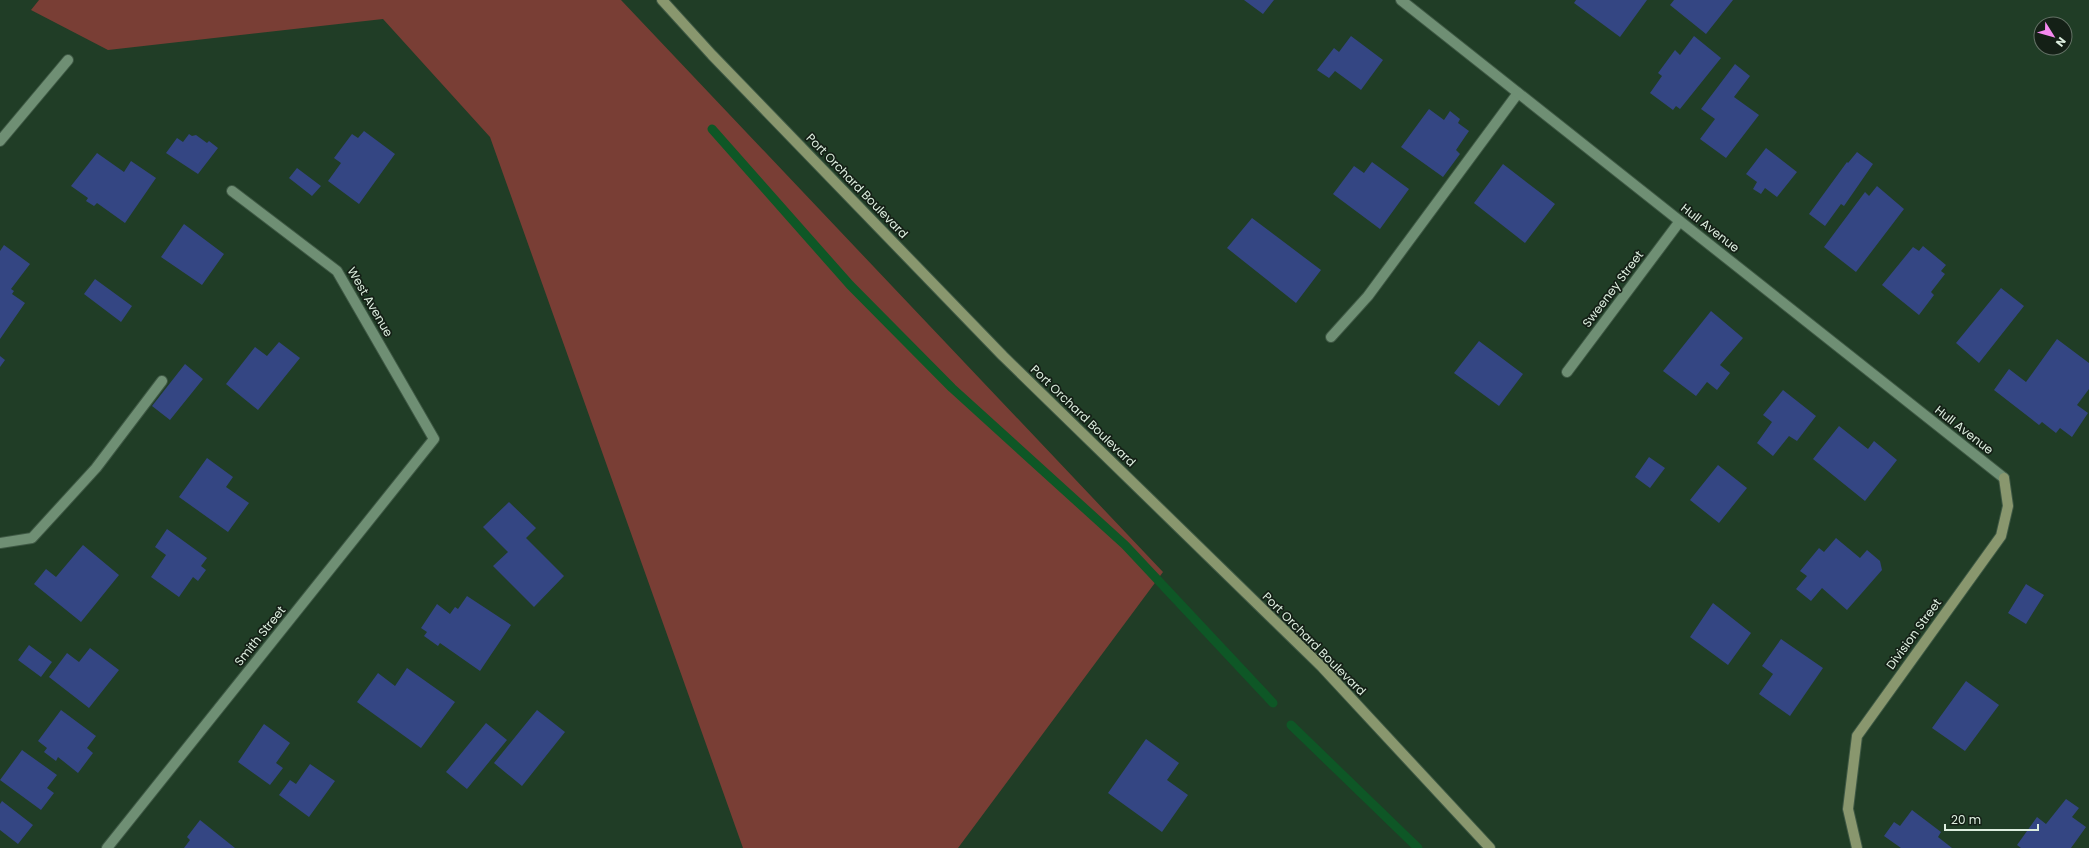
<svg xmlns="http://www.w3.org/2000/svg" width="2089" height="848" font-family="Poppins,sans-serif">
	<rect width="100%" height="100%" fill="#203d26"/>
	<path fill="#793e35" d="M39 0H621L1163 572 958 848H743L490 137 383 19 108 50 31 10Z"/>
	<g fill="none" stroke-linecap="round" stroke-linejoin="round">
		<path stroke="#0e5726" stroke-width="9" d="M712 129 850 285 952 388 1125 545 1273 703
			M1291 725 1418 848"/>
	</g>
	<path fill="#344683" d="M1244 0H1274L1263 14Z
		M1576 0H1647L1620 37 1574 3Z
		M1674 0H1733L1706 34 1670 5Z
		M1351 36 1383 60 1361 90 1335 71 1329 78 1317 70 1334 48 1339 52Z
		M1694 36 1721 58 1680 109 1676 106 1673 110 1650 93 1662 76 1658 73 1675 50 1680 55Z
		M1735 64 1750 76 1734 97 1759 115 1726 158 1700 139 1715 119 1701 109Z
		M1429 109 1444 120 1450 111 1460 119 1458 123 1469 131 1456 150 1460 154 1443 177 1401 147Z
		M364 131 395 154 359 204 328 181 341 163 334 158 352 134 358 138Z
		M189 134 192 136 196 135 207 143 209 141 218 148 198 174 166 153 177 138 183 142Z
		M1766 148 1797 172 1777 197 1765 188 1761 194 1753 189 1757 182 1746 174Z
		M1857 152 1873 164 1844 206 1841 204 1825 226 1809 214 1847 162 1848 163Z
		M97 153 124 172 131 161 156 178 125 223 97 203 94 206 86 201 88 198 71 186Z
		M1372 162 1409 189 1380 229 1333 194 1354 166 1364 173Z
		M1503 164 1555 204 1525 243 1474 203Z
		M297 168 321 186 312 196 289 178Z
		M1877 186 1904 209 1856 272 1824 247 1865 192 1869 196Z
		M1252 218 1321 270 1296 303 1227 248Z
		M184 224 224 254 202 285 161 257Z
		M4 245 30 264 11 289 14 291 12 294 25 303 0 339V251Z
		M1923 246 1946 265 1941 271 1945 274 1931 292 1934 295 1919 315 1882 285 1913 247 1919 251Z
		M95 279 132 306 121 322 84 294Z
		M2001 288 2024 306 1979 363 1956 343Z
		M1711 311 1743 338 1720 365 1730 373 1717 390 1707 382 1696 396 1663 371Z
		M2057 339 2089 363V389L2077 405 2088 413 2072 437 2060 428 2056 433 2042 422 2039 425 1994 390 2009 369 2026 382Z
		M1479 341 1523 374 1499 406 1454 373Z
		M279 342 300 358 258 410 226 384 255 347 267 356Z
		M0 356 5 360 0 367Z
		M185 364 203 379 170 420 152 406Z
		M1783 390 1816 416 1797 441 1789 436 1773 456 1757 443 1772 422 1763 415Z
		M1839 426 1868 449 1874 441 1897 460 1865 501 1813 459Z
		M1649 457 1665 468 1650 488 1635 477Z
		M207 458 233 477 226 487 249 503 228 532 179 497Z
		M1718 465 1747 488 1719 523 1690 500Z
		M509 502 536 528 526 538 564 576 534 607 493 566 508 552 483 527Z
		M167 529 207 558 201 566 206 570 198 581 193 577 179 597 151 577 166 555 155 547Z
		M1836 538 1860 558 1867 550 1880 561 1882 570 1847 610 1822 588 1811 601 1796 589 1807 576 1800 571 1819 548 1824 552Z
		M83 545 119 575 81 622 34 584 46 569 56 577Z
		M2026 584 2044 595 2026 624 2008 613Z
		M467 596 511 625 480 671 440 643 438 646 424 636 427 632 421 628 437 604 450 614 455 607 458 609Z
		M1713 603 1751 633 1728 665 1690 637Z
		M1781 639 1823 668 1790 716 1759 694 1773 674 1762 666Z
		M29 645 52 662 41 677 18 660Z
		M90 648 119 670 89 708 49 677 67 653 79 662Z
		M407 668 455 702 421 748 357 702 378 673 395 686Z
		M1966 681 1999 705 1965 751 1932 728Z
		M61 710 96 736 87 748 93 753 78 773 58 757 56 761 44 752 47 748 38 741Z
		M537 710 565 732 522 786 494 763Z
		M486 723 507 740 467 789 446 772Z
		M264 724 290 743 276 763 283 768 270 785 238 762Z
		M1146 739 1179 763 1167 780 1188 795 1162 832 1108 793Z
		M22 750 57 775 47 788 54 793 41 810 0 780Z
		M310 764 335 781 309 817 279 795 290 780 296 784Z
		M2066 799 2079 808 2072 817 2086 827 2071 848H2021L2017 845 2037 817 2046 824Z
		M2 801 33 825 18 844 0 830V804Z
		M1912 810 1941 832 1938 837 1952 848H1901L1884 836 1894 822 1900 826Z
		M200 820 235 848H184L190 840 187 837Z"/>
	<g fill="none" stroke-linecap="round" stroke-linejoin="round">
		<g stroke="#3e5844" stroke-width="12">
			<path id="lane" d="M1331 337 1368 296 1518 93
				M0 543 32 538 96 468 162 381"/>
		</g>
		<g stroke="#3e5844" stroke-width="12">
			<path id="street" d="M1401 0 2004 478
				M0 141 68 60
				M1567 372 1680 221
				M107 848 434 439 337 271 232 191"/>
		</g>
		<g stroke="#3e5844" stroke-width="12">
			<path id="secondary" d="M662 0 712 55 1003 356 1322 667 1490 848
				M1857 848 1848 809 1857 736 2001 536 2008 506 2004 478"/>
		</g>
		<use href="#lane" stroke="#6f8f74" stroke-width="10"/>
		<use href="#street" stroke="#6f8f74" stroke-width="10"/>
		<use href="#secondary" stroke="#89976e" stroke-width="10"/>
	</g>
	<g text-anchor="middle" stroke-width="3.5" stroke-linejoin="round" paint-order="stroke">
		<g font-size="12" fill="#ddeedf" stroke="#142016">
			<text transform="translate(857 186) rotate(46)" y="4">Port Orchard Boulevard</text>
			<text transform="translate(1710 228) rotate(38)" y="4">Hull Avenue</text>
			<text transform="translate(1613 289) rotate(-53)" y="4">Sweeney Street</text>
			<text transform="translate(370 302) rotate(60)" y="4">West Avenue</text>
			<text transform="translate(1083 416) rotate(44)" y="4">Port Orchard Boulevard</text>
			<text transform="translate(1964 430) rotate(38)" y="4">Hull Avenue</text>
			<text transform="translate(1914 634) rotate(-54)" y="4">Division Street</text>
			<text transform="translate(260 636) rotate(-51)" y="4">Smith Street</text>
			<text transform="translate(1314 644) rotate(45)" y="4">Port Orchard Boulevard</text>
		</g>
	</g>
	<g transform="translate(2053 36) rotate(127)"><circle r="19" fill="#142016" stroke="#647266"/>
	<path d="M0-3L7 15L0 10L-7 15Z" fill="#f589ef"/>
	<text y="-6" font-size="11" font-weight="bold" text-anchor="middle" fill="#ddeedf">N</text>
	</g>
	<path d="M1945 824v6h93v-6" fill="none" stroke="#ddeedf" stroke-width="2"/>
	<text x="1951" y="824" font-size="12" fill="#ddeedf" stroke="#142016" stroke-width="3" paint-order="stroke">20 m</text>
</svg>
